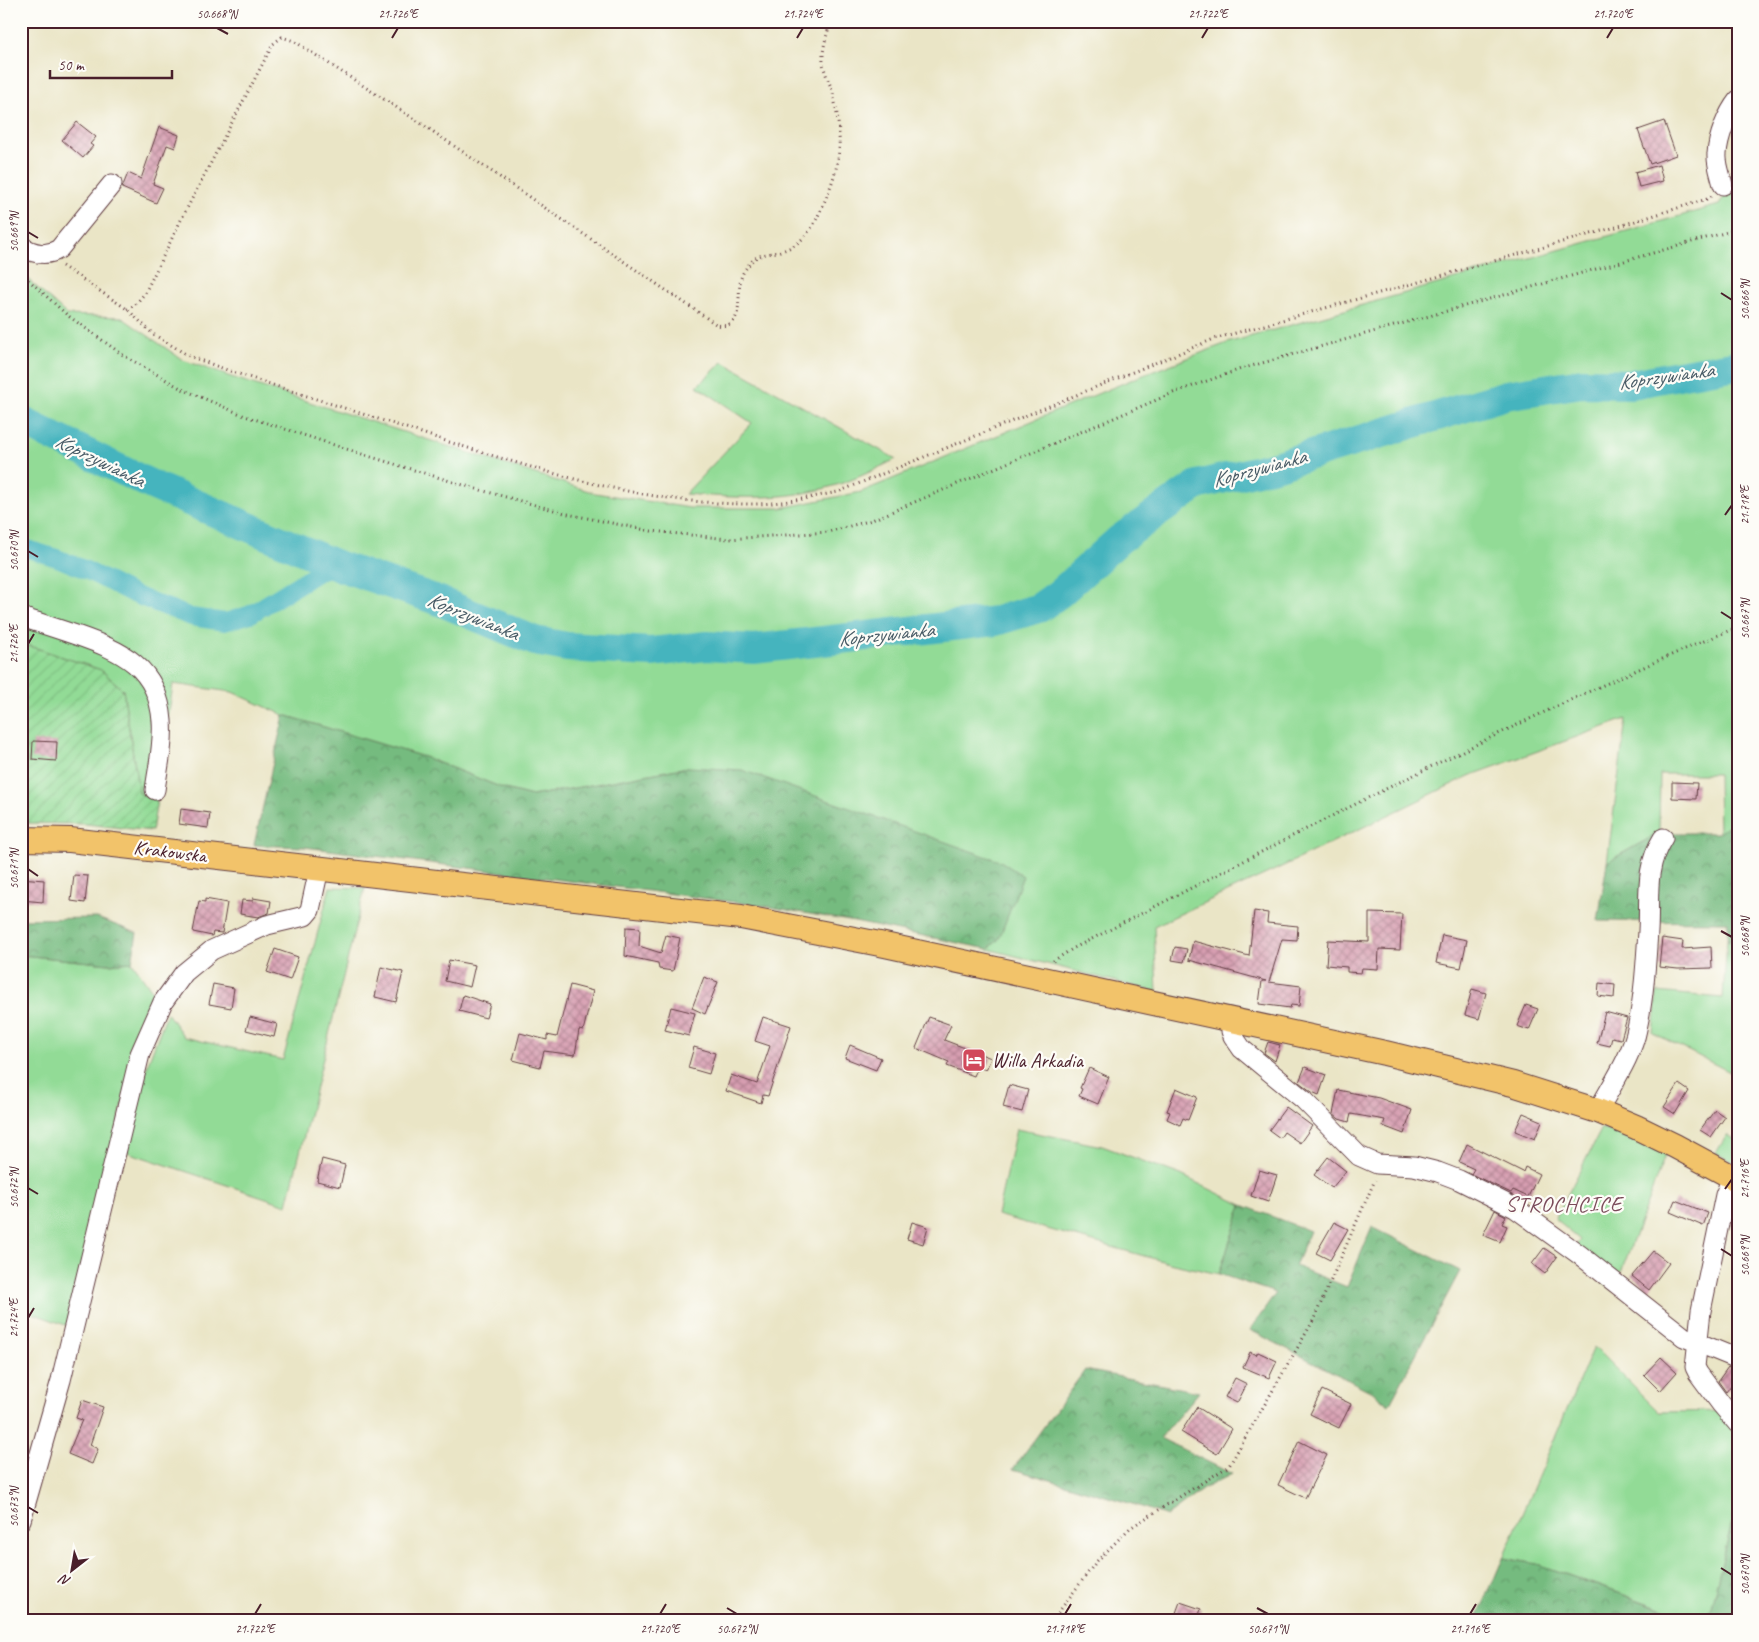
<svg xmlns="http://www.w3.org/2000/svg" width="1759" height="1642" font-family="Caveat,sans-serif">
	<defs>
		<pattern id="forest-crowns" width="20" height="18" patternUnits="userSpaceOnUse" patternTransform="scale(1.25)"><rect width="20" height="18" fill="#75bb7f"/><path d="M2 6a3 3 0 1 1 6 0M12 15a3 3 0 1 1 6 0" fill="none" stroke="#629768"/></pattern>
		<pattern id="garden-furrows" width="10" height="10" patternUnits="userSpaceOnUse" patternTransform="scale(1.25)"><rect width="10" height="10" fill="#92db96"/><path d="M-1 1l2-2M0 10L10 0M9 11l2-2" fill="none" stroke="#7fbc81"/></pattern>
		<pattern id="building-cross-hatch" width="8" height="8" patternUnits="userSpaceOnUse" patternTransform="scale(1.25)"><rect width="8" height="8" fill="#d79eb1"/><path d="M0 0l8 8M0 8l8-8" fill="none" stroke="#b08090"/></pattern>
	</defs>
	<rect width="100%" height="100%" fill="#fdfcf7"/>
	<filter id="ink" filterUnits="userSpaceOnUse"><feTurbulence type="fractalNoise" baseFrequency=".02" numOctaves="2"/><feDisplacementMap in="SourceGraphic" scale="10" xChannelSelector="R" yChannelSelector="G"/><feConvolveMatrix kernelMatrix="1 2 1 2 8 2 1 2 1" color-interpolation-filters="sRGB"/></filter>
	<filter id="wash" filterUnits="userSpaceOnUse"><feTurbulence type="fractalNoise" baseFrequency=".0096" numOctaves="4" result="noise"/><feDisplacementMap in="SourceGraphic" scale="20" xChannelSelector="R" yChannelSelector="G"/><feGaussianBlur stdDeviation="1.12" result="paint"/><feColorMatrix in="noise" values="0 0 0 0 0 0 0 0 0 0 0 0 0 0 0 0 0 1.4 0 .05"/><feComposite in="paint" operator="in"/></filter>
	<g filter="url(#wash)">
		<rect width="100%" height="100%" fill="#eae5c6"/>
		<path fill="#92db96" stroke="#6e7d60" d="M1736 177H1738V818L1719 833 1718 774H1660L1659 833 1607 862 1626 719 1469 776 1277 869 1154 926 1157 992 988 949 999 939 688 767 532 796 505 789 424 757 284 715 232 692 173 684 157 801 139 793 123 690 101 670 21 643V273L67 315 121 317 183 360 228 376 595 493 690 508H781L861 492 1138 377 1227 343 1719 205Z
			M723 362 896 459C876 469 855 480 833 486 786 501 734 498 685 494L752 423 697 386Z
			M330 887 365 888 287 1205 127 1152 148 1063 167 1013 184 1037 283 1060Z
			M1727 940 1738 941V1076L1653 1033 1657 992 1723 998Z
			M21 955 109 964 132 962 155 995 138 1042 68 1326 21 1309Z
			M1602 1128 1666 1153 1614 1291 1569 1255 1580 1240 1555 1219Z
			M1016 1129 1102 1146 1181 1175 1242 1205 1219 1274 1173 1264 997 1215Z
			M1727 1135 1738 1142V1165L1716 1153Z
			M1594 1347 1659 1412 1738 1411V1498L1711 1607 1702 1621 1692 1619 1537 1564 1503 1558Z"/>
		<path fill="url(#forest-crowns)" stroke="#606d55" d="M284 715 424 757 505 789 532 796 688 767 742 770 1002 862 1023 876 999 939 988 949 855 922 765 906 305 847 254 845Z
			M1738 818V941L1727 940 1728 922 1598 921 1607 862 1659 833H1719Z
			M97 918 137 933 132 962 109 964 21 955V919Z
			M1242 1205 1310 1231 1295 1266 1347 1287 1372 1227 1460 1271 1389 1405 1374 1393 1250 1330 1276 1293 1219 1274Z
			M1085 1370 1199 1392 1160 1438 1232 1474 1203 1489 1167 1516 1139 1506 1013 1469Z
			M1738 1498V1621H1702L1711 1607Z
			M1503 1558 1537 1564 1696 1621H1476Z"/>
		<path fill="url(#garden-furrows)" stroke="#6e7d60" d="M21 643 101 670 123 690 139 793 157 801 152 831 85 824 21 823Z"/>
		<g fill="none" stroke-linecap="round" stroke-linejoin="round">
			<path stroke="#45b4be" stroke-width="18" d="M21 547 57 558 84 569 133 594 191 617 225 622 251 614 318 572 339 566"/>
			<path stroke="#45b4be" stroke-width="30" d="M21 421 154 486 339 566 437 600 535 641 567 647 651 652 707 646 754 649 996 621 1039 608 1060 593 1120 539 1197 485 1275 466 1506 395 1582 383 1632 384 1684 374 1738 365"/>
		</g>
		<g id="blocks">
			<path fill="url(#building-cross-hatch)" d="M1664 121 1676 155 1650 164 1638 130Z
				M77 122 96 137 90 144 93 146 83 158 62 140Z
				M159 127 179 135 175 148 167 145 153 184 163 188 156 203 122 188 128 173 141 179Z
				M1659 165 1663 181 1639 187 1635 172Z
				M33 741 57 742 56 761 32 759Z
				M1672 782 1697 783 1696 799 1672 798Z
				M181 809 210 813 208 828 179 824Z
				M74 875 88 876 85 903 71 901Z
				M21 878 44 880 43 902 21 900Z
				M253 898 271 901 269 913 258 917 240 914 242 900 253 901Z
				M205 899 227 903 222 933 213 932 212 936 193 932 199 901 205 902Z
				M1254 911 1268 913 1267 923 1298 926 1297 940 1282 939 1269 982 1301 986 1299 1006 1291 1005 1290 1008 1259 1004 1262 981H1266L1189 960 1193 941 1249 956Z
				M1369 913 1402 914 1400 950 1379 949 1378 969 1362 968 1361 973 1347 972V967L1326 965 1328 940 1369 942Z
				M626 927 640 928 639 946 661 953 666 935 680 938 673 971 659 969 658 963 625 956Z
				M1442 935 1467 940 1461 968 1436 963Z
				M1662 938 1683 941 1682 949 1711 947 1712 968 1678 969 1659 967Z
				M1175 947 1187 949 1184 962 1172 960Z
				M275 949 298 957 290 980 267 972Z
				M449 960 475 965 470 987 445 981Z
				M381 967 403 972 396 1002 375 997Z
				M704 977 718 982 705 1014 692 1008Z
				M1599 983 1615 985 1614 998 1598 996Z
				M213 984 234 988 231 1008 209 1004Z
				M570 985 593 991 583 1031 579 1030 575 1055 544 1051 540 1067 513 1060 520 1033 547 1040V1035L557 1037Z
				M1472 989 1486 993 1479 1019 1465 1015Z
				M463 995 490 1004 486 1018 459 1011Z
				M1526 1005 1538 1009 1529 1030 1517 1026Z
				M671 1007 695 1013 689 1036 665 1030Z
				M1605 1012 1627 1018 1621 1039 1612 1037 1610 1046 1597 1043Z
				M250 1017 277 1024 274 1037 246 1030Z
				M763 1017 791 1026 768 1096 763 1095 761 1103 726 1091 731 1075 757 1084 770 1046 755 1041Z
				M929 1017 951 1025 944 1040 991 1058 986 1070 978 1067 974 1076 947 1066 949 1062 916 1048Z
				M1268 1042 1280 1045 1275 1061 1264 1053Z
				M850 1045 881 1058 876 1070 845 1058Z
				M694 1047 715 1053 709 1074 688 1068Z
				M1305 1067 1326 1075 1319 1095 1312 1092 1299 1082Z
				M1089 1068 1109 1077 1098 1104 1079 1096 1082 1089 1080 1088Z
				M1679 1084 1689 1091 1675 1114 1664 1107Z
				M1009 1085 1028 1090 1022 1112 1003 1107Z
				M1176 1088 1197 1097 1188 1120 1183 1118 1180 1125 1167 1119 1170 1112 1167 1111Z
				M1338 1090 1379 1098 1412 1110 1404 1134 1383 1126 1385 1120 1351 1114 1349 1122 1339 1119 1333 1114Z
				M1286 1107 1312 1126 1300 1143 1284 1132 1280 1138 1269 1130Z
				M1715 1110 1725 1117 1711 1137 1700 1130Z
				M1523 1113 1542 1121 1535 1139 1515 1131Z
				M1467 1144 1523 1172 1525 1167 1539 1174 1528 1197 1513 1190 1511 1193 1471 1174 1474 1169 1459 1162Z
				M1328 1157 1346 1171 1332 1188 1314 1175Z
				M322 1159 345 1165 340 1187 317 1181Z
				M1259 1170 1277 1175 1268 1202 1251 1196Z
				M1675 1200 1708 1213 1703 1226 1670 1212Z
				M1495 1210 1506 1216 1502 1224 1507 1226 1500 1242 1483 1235Z
				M912 1222 928 1227 923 1244 907 1239Z
				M1334 1222 1348 1229 1330 1260 1316 1253Z
				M1544 1248 1557 1257 1545 1274 1532 1264Z
				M1653 1251 1669 1263 1649 1290 1632 1276Z
				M1250 1352 1256 1355 1258 1352 1277 1361 1269 1378 1243 1367Z
				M1661 1357 1677 1372 1660 1391 1644 1375Z
				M1728 1367 1738 1372V1376L1726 1392 1718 1381Z
				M1235 1378 1247 1384 1237 1403 1225 1397Z
				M1322 1390 1351 1404 1339 1428 1310 1414Z
				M82 1400 103 1407 90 1445 98 1449 92 1464 68 1454 82 1420 76 1418Z
				M1197 1407 1232 1429 1217 1454 1181 1432Z
				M1299 1441 1327 1455 1305 1498 1278 1485Z
				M1180 1602 1201 1609 1197 1621H1173Z"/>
		</g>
	</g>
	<g filter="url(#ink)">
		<use href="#blocks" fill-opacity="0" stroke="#623d42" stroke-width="1"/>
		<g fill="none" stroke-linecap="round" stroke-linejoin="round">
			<g stroke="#623d42" stroke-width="21">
				<path id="minor" d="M1723 185C1721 176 1716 164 1717 154 1718 137 1727 114 1738 100
					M21 246C34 254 46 257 59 249L112 184
					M21 617C40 623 58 629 76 635 122 651 158 667 162 721 164 744 158 767 155 790
					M1233 1020 1231 1031 1233 1036 1242 1049 1304 1100 1359 1156 1377 1164 1414 1166 1438 1172 1459 1180 1515 1208 1580 1255 1684 1337 1738 1359
					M1598 1111C1611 1086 1632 1056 1637 1029 1644 997 1646 963 1648 931 1650 897 1644 868 1663 838
					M1732 1177 1725 1195 1701 1311 1695 1367 1698 1373 1721 1404 1738 1424
					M21 1520 61 1380 140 1054 163 1002 184 973 212 950 267 925 305 916 310 910 319 869"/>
			</g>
			<g stroke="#623d42" stroke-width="26">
				<path id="major" d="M21 839 70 840 741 917 880 944 1385 1053 1513 1084 1598 1111 1636 1127 1675 1146 1738 1180"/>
			</g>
			<path stroke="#623d42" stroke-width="3" stroke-dasharray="1 4" stroke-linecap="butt" d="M62 266 127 309 153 334 189 356 230 371C303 395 376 418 449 442 545 472 643 503 744 504 776 505 807 498 838 492L1214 339 1616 227 1707 199 1712 195
				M21 273 67 315 123 355 182 389 245 416 368 456 473 488 572 515 651 531 729 539 828 532 872 520 1173 393 1241 369 1738 229
				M127 309 135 305 145 293 182 218 273 44 282 37 294 41 416 120 717 325C748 331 734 290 743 273 757 250 763 257 784 250 800 245 811 231 818 216 826 199 835 178 838 159 841 139 838 117 834 98 832 86 824 74 823 62 822 49 827 34 831 21
				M1053 961 1074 948C1292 837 1510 720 1738 627
				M1052 1621 1096 1562 1130 1528 1229 1466 1313 1321 1375 1180"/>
			<use href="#minor" stroke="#fff" stroke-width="19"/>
			<use href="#major" stroke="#f2c36a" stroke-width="24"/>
		</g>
	</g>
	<path fill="none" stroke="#4a1f2b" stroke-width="2" d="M217 28 228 34M392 38 398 28M797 38 803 28M1202 38 1208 28M1607 38 1613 28M28 232 38 238M1721 293 1732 300M1725 515 1732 505M28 551 38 557M1721 612 1732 619M28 644 34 634M28 869 38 876M1721 931 1732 937M28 1188 38 1194M1725 1189 1732 1179M1721 1249 1732 1256M28 1318 34 1308M28 1507 38 1513M1721 1568 1732 1575M727 1608 737 1614M1257 1608 1268 1614M255 1614 261 1604M660 1614 666 1604M1065 1614 1071 1604M1470 1614 1476 1604"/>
	<defs>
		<g id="hotel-square" transform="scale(1.25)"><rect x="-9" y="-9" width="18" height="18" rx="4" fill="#d1495b" stroke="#fdfcf7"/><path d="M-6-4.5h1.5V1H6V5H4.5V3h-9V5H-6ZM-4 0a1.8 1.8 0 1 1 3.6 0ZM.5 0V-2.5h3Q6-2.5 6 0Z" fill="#fff"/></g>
	</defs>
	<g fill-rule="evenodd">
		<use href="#hotel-square" x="974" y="1060"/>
	</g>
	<g text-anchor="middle" stroke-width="4.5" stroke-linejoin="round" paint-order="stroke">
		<g font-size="20" fill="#4a1f2b" stroke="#fdfcf7">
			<text transform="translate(170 851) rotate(7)" y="7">Krakowska</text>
		</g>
		<g font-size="20" fill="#4a1f2b" stroke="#fdfcf7" text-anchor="start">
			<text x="992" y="1067">Willa Arkadia</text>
		</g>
		<g font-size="21" font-style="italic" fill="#485b66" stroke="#fdfcf7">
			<text transform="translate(1666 376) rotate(-8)" y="7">Koprzywianka</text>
			<text transform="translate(100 460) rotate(26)" y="7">Koprzywianka</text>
			<text transform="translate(1259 468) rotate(-15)" y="7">Koprzywianka</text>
			<text transform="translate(473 616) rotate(22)" y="7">Koprzywianka</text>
			<text transform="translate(886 634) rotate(-6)" y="7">Koprzywianka</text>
		</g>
		<g font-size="22" letter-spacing="1" fill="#7b4b5a" stroke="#fdfcf7">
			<text x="1564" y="1211">STROCHCICE</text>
		</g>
	</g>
	<rect width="1759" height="1642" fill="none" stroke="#fdfcf7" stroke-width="55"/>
	<g transform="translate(72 1570) rotate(211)" stroke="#fdfcf7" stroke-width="4" paint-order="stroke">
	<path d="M0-4L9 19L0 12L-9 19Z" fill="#4a1f2b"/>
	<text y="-8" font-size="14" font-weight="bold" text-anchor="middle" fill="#4a1f2b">N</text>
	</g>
	<path d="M50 70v8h122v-8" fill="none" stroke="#4a1f2b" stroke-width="2.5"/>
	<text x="58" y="70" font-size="15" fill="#4a1f2b" stroke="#fdfcf7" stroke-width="4" paint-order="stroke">50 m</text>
	<rect x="28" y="28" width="1704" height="1586" fill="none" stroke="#4a1f2b" stroke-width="2"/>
	<g font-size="12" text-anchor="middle" fill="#4a1f2b">
		<text x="217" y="18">50.668°N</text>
		<text x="398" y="18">21.726°E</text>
		<text x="803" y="18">21.724°E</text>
		<text x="1208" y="18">21.722°E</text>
		<text x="1613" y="18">21.720°E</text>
		<text transform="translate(14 232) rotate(-90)" y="4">50.669°N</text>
		<text transform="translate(1745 300) rotate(-90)" y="4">50.666°N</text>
		<text transform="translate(1745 505) rotate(-90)" y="4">21.718°E</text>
		<text transform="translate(14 551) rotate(-90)" y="4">50.670°N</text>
		<text transform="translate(1745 619) rotate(-90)" y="4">50.667°N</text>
		<text transform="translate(14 644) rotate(-90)" y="4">21.726°E</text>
		<text transform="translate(14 869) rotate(-90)" y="4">50.671°N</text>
		<text transform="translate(1745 937) rotate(-90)" y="4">50.668°N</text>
		<text transform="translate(1745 1179) rotate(-90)" y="4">21.716°E</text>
		<text transform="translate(14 1188) rotate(-90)" y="4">50.672°N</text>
		<text transform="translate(1745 1256) rotate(-90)" y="4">50.669°N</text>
		<text transform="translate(14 1318) rotate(-90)" y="4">21.724°E</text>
		<text transform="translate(14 1507) rotate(-90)" y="4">50.673°N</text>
		<text transform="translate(1745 1575) rotate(-90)" y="4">50.670°N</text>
		<text x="255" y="1633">21.722°E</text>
		<text x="660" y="1633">21.720°E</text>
		<text x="737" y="1633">50.672°N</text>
		<text x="1065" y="1633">21.718°E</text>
		<text x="1268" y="1633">50.671°N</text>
		<text x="1470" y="1633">21.716°E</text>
	</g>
</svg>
